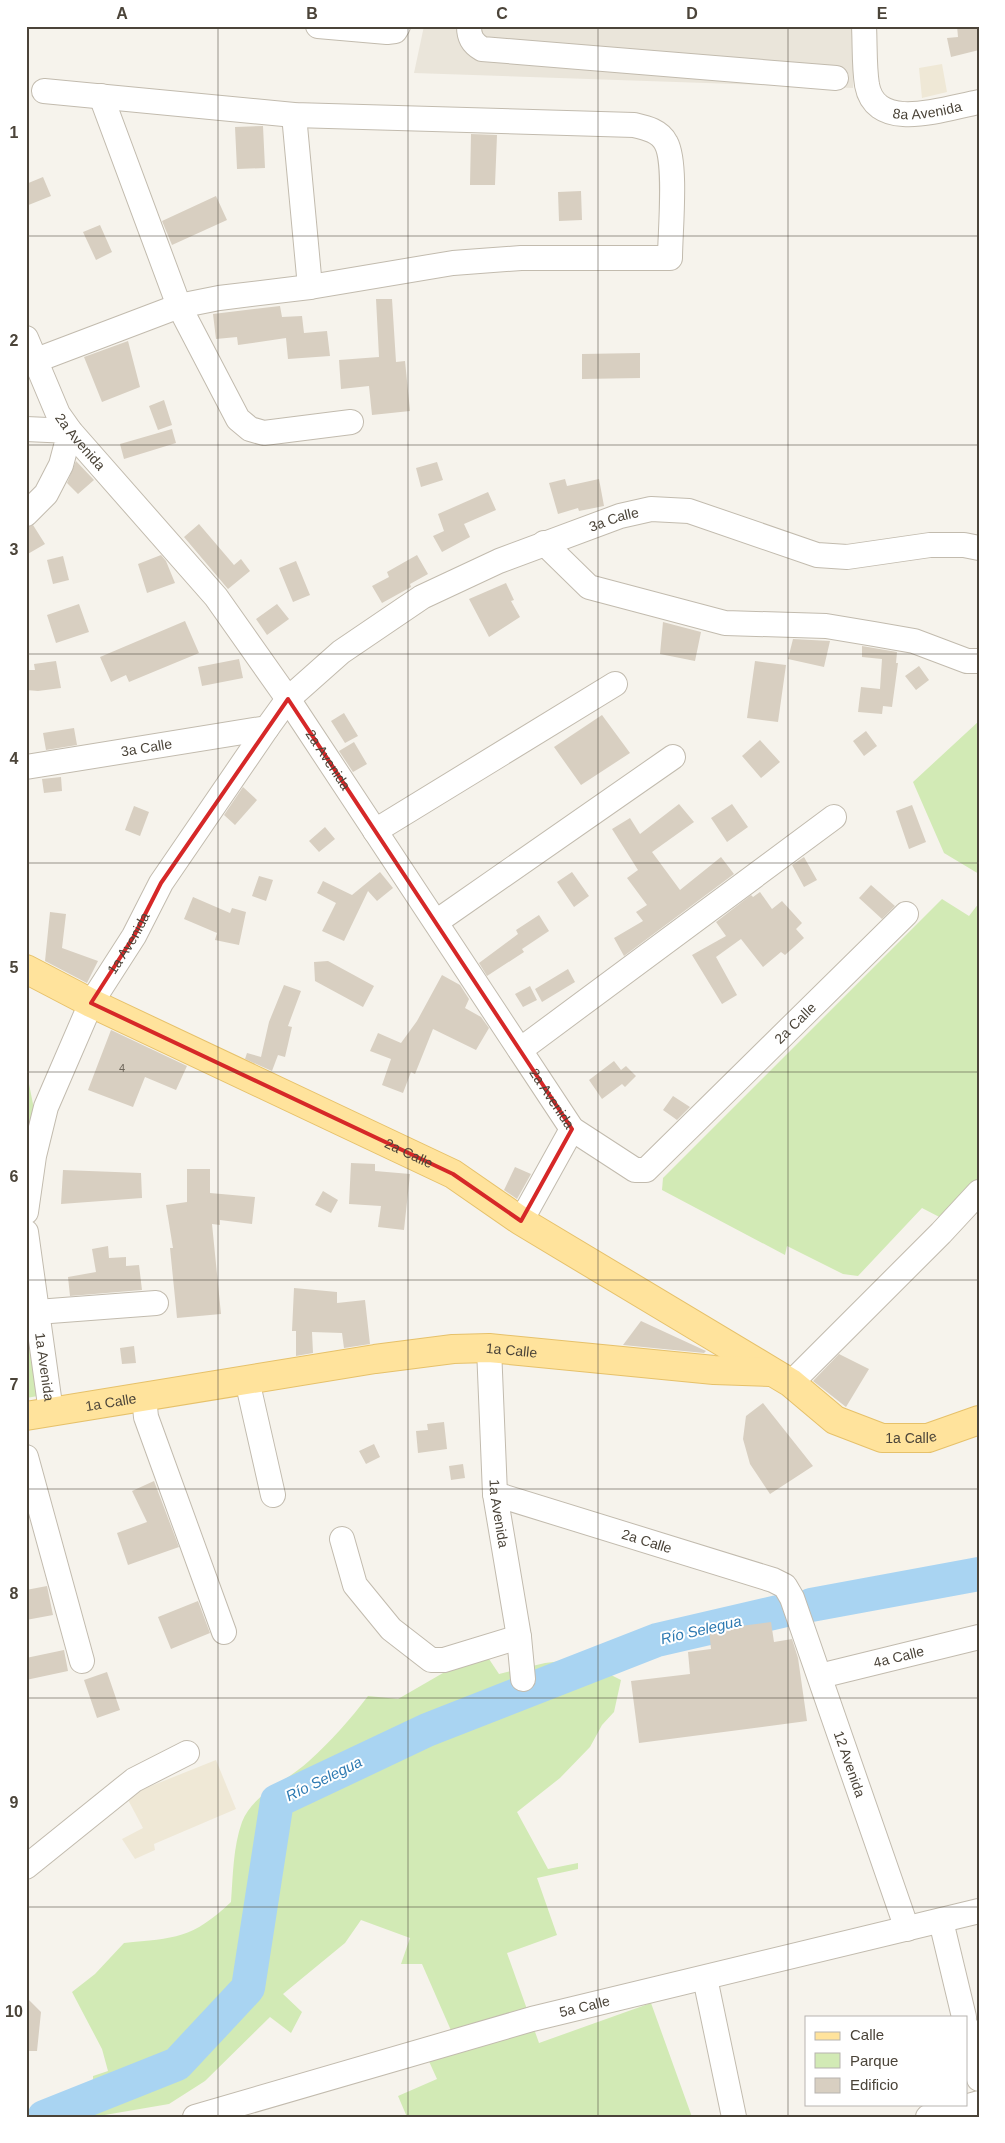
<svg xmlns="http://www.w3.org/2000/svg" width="1005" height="2143" font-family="Arial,sans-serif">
	<rect width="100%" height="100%" fill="#f6f3ec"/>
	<path fill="#eae5da" d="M424 26H853V88L414 73Z"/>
	<path fill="#efe8d6" d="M942 64 947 92 922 98 919 68Z
		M216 1760 236 1809 154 1844 155 1850 135 1859 122 1839 143 1828 126 1796Z"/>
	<path fill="#d2eab5" d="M979 721V874L944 853 913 782Z
		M942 899 969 916 979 903V1189L949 1222 922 1208 858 1276 843 1274 787 1246 785 1255 662 1190 663 1178Z
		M26 1069 35 1114 26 1197Z
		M26 1244 56 1393 26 1398Z
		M455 1652 489 1659 499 1674 545 1663 579 1659 621 1680 614 1712 602 1725 590 1747 560 1778 517 1812 548 1869 578 1863V1869L537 1878 557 1935 507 1953 539 2043 651 2003 692 2117H407L398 2096 437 2079 423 2048 453 2035 422 1964H401L410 1938 361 1920 345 1943 283 1994 302 2012 291 2033 270 2017 205 2081 169 2104 93 2117V2076L108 2071 102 2049 72 1992 95 1974 124 1943C175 1938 192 1939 231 1902 233 1876 233 1847 242 1822 253 1793 288 1781 309 1761 331 1741 350 1720 368 1696L398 1699 443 1673Z"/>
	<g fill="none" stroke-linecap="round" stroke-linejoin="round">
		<path stroke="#a9d4f2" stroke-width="34" d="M811 1605 979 1574
			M44 2117 177 2064 248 1988 277 1801 427 1730 657 1640 782 1611"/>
	</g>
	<path fill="#d8cfc1" d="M957 26H979V50L951 57 947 38 958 37Z
		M263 126 265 168 237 169 235 127Z
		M471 134 497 135 495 185H470Z
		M43 177 51 196 26 206V184Z
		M581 191 582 220 559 221 558 192Z
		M216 196 227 220 172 245 162 221Z
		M100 225 112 252 96 260 83 232Z
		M376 299H392L396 362 405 361 410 411 372 415 369 386 341 389 339 360 379 357Z
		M280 306 282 317 302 316 304 333 327 331 330 356 288 359 286 338 238 345 237 337 216 339 213 314Z
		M128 341 140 387 102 402 84 357Z
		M640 353V378L582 379V354Z
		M164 400 172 425 158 430 149 406Z
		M172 429 176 443 124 459 120 444Z
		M76 461 94 480 78 494 67 483Z
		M437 462 443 480 421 487 416 468Z
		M565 479 567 486 599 479 604 506 579 511 578 508 558 514 549 483Z
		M488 492 496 510 464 524 470 537 442 552 433 536 444 531 438 514Z
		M199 524 234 565 241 559 250 571 228 589 184 537Z
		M33 525 45 544 26 555V527Z
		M161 555 166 561 175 583 147 593 138 564Z
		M417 555 428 574 410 584 411 587 382 603 372 586 389 577 387 572Z
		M63 556 69 580 53 584 47 560Z
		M296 561 310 595 293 602 279 568Z
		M506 583 514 600 511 601 520 617 489 637 469 599Z
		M79 604 89 632 56 643 47 615Z
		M277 604 289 619 267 635 256 619Z
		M185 621 199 653 129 682 126 675 111 682 100 657Z
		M663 622 701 632 695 661 660 654Z
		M793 639 830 641 824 667 788 659Z
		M862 646 897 652 896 663H898L892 707 883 706 882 714 858 712 861 687 880 689 882 659 862 657Z
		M239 659 243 678 202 686 198 667Z
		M56 661 61 688 38 691 26 690V670H35L34 664Z
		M755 661 786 665 778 722 747 718Z
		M919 666 929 680 916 690 905 676Z
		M344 713 358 736 345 743 331 721Z
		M602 715 630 753 581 785 554 747Z
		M74 728 77 745 46 750 43 733Z
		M866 731 877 746 864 756 853 741Z
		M760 740 780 762 761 778 742 756Z
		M354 742 367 764 353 772 339 751Z
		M61 777 62 791 44 793 42 779Z
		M243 787 257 800 235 825 224 815Z
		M679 804 694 822 652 852 680 890 721 857 734 874 624 956 614 938 643 921 636 912 647 905 627 878 638 870 612 829 630 818 640 834Z
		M732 804 748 827 727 842 711 818Z
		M912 805 926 842 909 849 896 811Z
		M134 806 149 812 140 836 125 830Z
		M325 827 335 839 319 852 309 841Z
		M804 857 817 880 804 887 792 865Z
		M380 872 393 888 377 901 368 891 344 941 322 931 336 903 317 893 323 881 352 895Z
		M572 872 589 896 574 907 557 882Z
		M259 876 273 880 266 901 252 896Z
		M871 885 895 906 882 919 859 898Z
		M760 892 772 909 782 901 802 923 796 929 804 938 785 955 781 952 763 967 741 939 716 957 737 995 722 1004 692 955 726 936 716 922 751 895 753 897Z
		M193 897 230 913 232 908 246 912 239 945 215 940 217 933 184 919Z
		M50 912 66 914 62 948 98 961 87 983 45 961Z
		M539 915 549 931 522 949 524 952 487 976 479 963 518 934 516 930Z
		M328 961 374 986 363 1007 315 981 314 962Z
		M568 969 575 982 542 1002 535 989Z
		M442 975 460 985 469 999 465 1008 481 1017 489 1028 476 1050 433 1029 415 1074 411 1072 403 1093 382 1085 391 1059 370 1051 378 1033 401 1043 417 1021Z
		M284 985 301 991 288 1026 292 1027 285 1057 278 1055 272 1071 245 1059 247 1053 261 1057 269 1022Z
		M530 986 537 1000 523 1007 515 994Z
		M111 1030 187 1066 176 1090 145 1077 133 1107 88 1090Z
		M614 1061 621 1070 626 1066 636 1076 625 1087 622 1084 602 1099 589 1080Z
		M673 1096 690 1107 677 1120 663 1110Z
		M351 1163 375 1164V1171L410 1174 404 1230 378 1227 381 1206 349 1204Z
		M515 1167 531 1174 517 1199 504 1190Z
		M187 1169H210V1193L255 1197 252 1224 220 1220V1225L212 1224 221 1314 177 1318 170 1248H173L166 1205 187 1202Z
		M63 1170 141 1173 142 1198 61 1204Z
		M323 1191 338 1200 331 1213 315 1205Z
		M108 1246 109 1258 126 1257V1266L139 1265 142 1290 70 1296 68 1277 96 1272 92 1249Z
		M294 1288 337 1292V1303L365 1300 370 1344 344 1348 342 1333 312 1332 313 1353 296 1356V1331H292Z
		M641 1321 706 1351 704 1353 623 1345Z
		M134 1346 136 1363 122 1364 120 1348Z
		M839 1354 869 1369 846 1407 813 1381Z
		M763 1403 813 1466 770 1494 750 1464 743 1439 746 1416Z
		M444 1422 447 1449 418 1453 416 1431 428 1430 427 1424Z
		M374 1444 380 1457 366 1464 359 1451Z
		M463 1464 465 1478 451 1480 449 1466Z
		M154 1481 179 1547 128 1565 117 1533 147 1522 132 1491Z
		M47 1586 53 1615 26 1620V1590Z
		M198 1601 210 1633 171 1649 158 1617Z
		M771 1622 774 1642 792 1639 798 1658 807 1721 639 1743 631 1681 690 1674 688 1652 711 1649 709 1630Z
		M64 1650 68 1671 26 1680V1658Z
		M107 1672 120 1710 97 1718 84 1680Z
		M26 1997 41 2012 37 2051H26Z"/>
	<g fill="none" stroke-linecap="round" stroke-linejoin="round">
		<g stroke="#c2bbae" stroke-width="26">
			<g id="minor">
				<path d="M318 26 387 32 395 31 398 26"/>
				<path d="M469 26C469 37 472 43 482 49L836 78"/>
				<path id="s1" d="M864 26C865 45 864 66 867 85 876 134 946 108 979 102"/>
				<path d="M101 96 179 306 238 419 250 429 264 433 351 422"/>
				<path d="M294 115 310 287"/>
				<path id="s2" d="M26 338 58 414 70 431 216 597 288 699 572 1129 635 1170H646L906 914"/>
				<path d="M34 361 179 306 219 298 310 287 453 263 521 258H670C670 233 677 163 666 143 660 131 647 128 634 125L294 115 44 91"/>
				<path d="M26 429 70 431 61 465 46 494 26 514"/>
				<path d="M544 543 589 587 725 623 826 626 874 634 914 641 967 661H979"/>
				<path id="s3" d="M26 767 267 728"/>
				<path d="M375 831 615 684"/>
				<path d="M436 922 673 757"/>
				<path d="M520 1050 834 817"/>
				<path id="s4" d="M26 1212 34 1156 46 1107 91 1003 134 936 161 883 267 728 288 699 341 652 422 597 499 561 620 516 651 509 689 511 817 555 847 557 930 545H964L979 548"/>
				<path d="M521 1221 572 1129"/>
				<path id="s5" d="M26 1232 51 1412"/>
				<path d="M37 1312 156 1303"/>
				<path id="s6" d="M489 1348 495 1494 519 1637 523 1679"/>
				<path d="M247 1380 273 1495"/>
				<path d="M791 1383 941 1233 979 1192"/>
				<path d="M144 1397 146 1417 224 1632"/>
				<path d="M26 1457 82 1661"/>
				<path id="s7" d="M495 1494 773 1580 785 1586 792 1598 907 1929"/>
				<path d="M342 1539 355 1585 391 1629 431 1660H444L519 1637"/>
				<path id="s8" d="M820 1676 979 1637"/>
				<path d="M26 1867 134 1780 187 1753"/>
				<path d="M941 1921 964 2017"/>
				<path d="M705 1978 734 2117"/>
				<path d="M966 2026 979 2079"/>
				<path id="s9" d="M195 2117 532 2019 979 1911"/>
				<path d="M928 2117 979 2103"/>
			</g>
		</g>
		<g stroke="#e6c16a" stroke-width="30">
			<g id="major">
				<path id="s10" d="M26 969 91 1003 453 1174 521 1221 791 1383 835 1420 882 1438H928L979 1420"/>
				<path id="s11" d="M26 1416 375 1359 453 1349 489 1348 714 1370 771 1372"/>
			</g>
		</g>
		<use href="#minor" stroke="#fff" stroke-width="24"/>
		<use href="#major" stroke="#ffe39c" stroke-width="28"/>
	</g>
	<path fill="none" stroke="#d62828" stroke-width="4" stroke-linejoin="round" d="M288 699 572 1129 521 1221 453 1174 91 1003 134 936 161 883Z"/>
	<path fill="none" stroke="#4b4439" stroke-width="1" stroke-opacity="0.55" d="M218 26V2117M408 26V2117M598 26V2117M788 26V2117M26 236H979M26 445H979M26 654H979M26 863H979M26 1072H979M26 1280H979M26 1489H979M26 1698H979M26 1907H979"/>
	<g text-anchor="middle" stroke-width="4" stroke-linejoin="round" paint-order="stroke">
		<g font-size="11" fill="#6e675b">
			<text x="122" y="1072">4</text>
		</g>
		<g font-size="14" fill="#4b4439" stroke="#fff">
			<text dy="5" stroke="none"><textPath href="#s1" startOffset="134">8a Avenida</textPath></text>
			<text dy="5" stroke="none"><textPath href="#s2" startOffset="118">2a Avenida</textPath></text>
			<text dy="5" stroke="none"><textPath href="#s4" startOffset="959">3a Calle</textPath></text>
			<text dy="5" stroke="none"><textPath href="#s3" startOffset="122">3a Calle</textPath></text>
			<text dy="5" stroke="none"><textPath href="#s2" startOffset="522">2a Avenida</textPath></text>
			<text dy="5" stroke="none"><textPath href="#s4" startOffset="291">1a Avenida</textPath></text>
			<text dy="5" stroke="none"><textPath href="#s2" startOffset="1260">2a Calle</textPath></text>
			<text dy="5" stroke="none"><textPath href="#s2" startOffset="928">2a Avenida</textPath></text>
			<text dy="5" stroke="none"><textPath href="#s10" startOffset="425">2a Calle</textPath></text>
			<text dy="5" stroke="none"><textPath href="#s11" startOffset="491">1a Calle</textPath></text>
			<text dy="5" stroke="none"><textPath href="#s5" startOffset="136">1a Avenida</textPath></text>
			<text dy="5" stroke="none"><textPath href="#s11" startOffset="86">1a Calle</textPath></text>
			<text dy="5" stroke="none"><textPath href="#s10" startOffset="1008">1a Calle</textPath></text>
			<text dy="5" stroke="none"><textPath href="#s6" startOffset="166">1a Avenida</textPath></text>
			<text dy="5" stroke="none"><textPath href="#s7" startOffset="159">2a Calle</textPath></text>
			<text dy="5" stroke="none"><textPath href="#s8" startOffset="81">4a Calle</textPath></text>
			<text dy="5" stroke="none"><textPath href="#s7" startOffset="494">12 Avenida</textPath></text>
			<text dy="5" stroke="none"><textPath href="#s9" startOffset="405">5a Calle</textPath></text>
		</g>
		<g font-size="15" font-style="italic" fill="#2e7ab2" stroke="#fff">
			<text transform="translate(701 1630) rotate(-13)" y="5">Río Selegua</text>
			<text transform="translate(324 1779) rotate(-26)" y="5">Río Selegua</text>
		</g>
	</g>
	<rect width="1005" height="2143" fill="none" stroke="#ffffff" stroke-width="55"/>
	<rect x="805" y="2016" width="162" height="90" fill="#ffffff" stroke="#b7b4b0"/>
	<rect x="815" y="2032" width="25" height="8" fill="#ffe39c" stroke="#b7b4b0"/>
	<text x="850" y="2040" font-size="15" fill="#4b4439">Calle</text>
	<rect x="815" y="2053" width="25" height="15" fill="#d2eab5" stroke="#b7b4b0"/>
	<text x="850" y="2066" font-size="15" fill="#4b4439">Parque</text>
	<rect x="815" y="2078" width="25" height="15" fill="#d8cfc1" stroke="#b7b4b0"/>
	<text x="850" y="2090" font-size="15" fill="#4b4439">Edificio</text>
	<rect x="28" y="28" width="950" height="2088" fill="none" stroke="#4b4439" stroke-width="2"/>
	<g font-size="16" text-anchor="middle" font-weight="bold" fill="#4b4439">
		<text x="122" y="19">A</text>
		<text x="312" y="19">B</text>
		<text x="502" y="19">C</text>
		<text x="692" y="19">D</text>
		<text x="882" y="19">E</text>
		<text x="14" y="138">1</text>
		<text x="14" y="346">2</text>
		<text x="14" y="555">3</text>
		<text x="14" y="764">4</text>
		<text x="14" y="973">5</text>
		<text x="14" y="1182">6</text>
		<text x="14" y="1390">7</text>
		<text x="14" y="1599">8</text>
		<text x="14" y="1808">9</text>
		<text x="14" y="2017">10</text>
	</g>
</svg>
